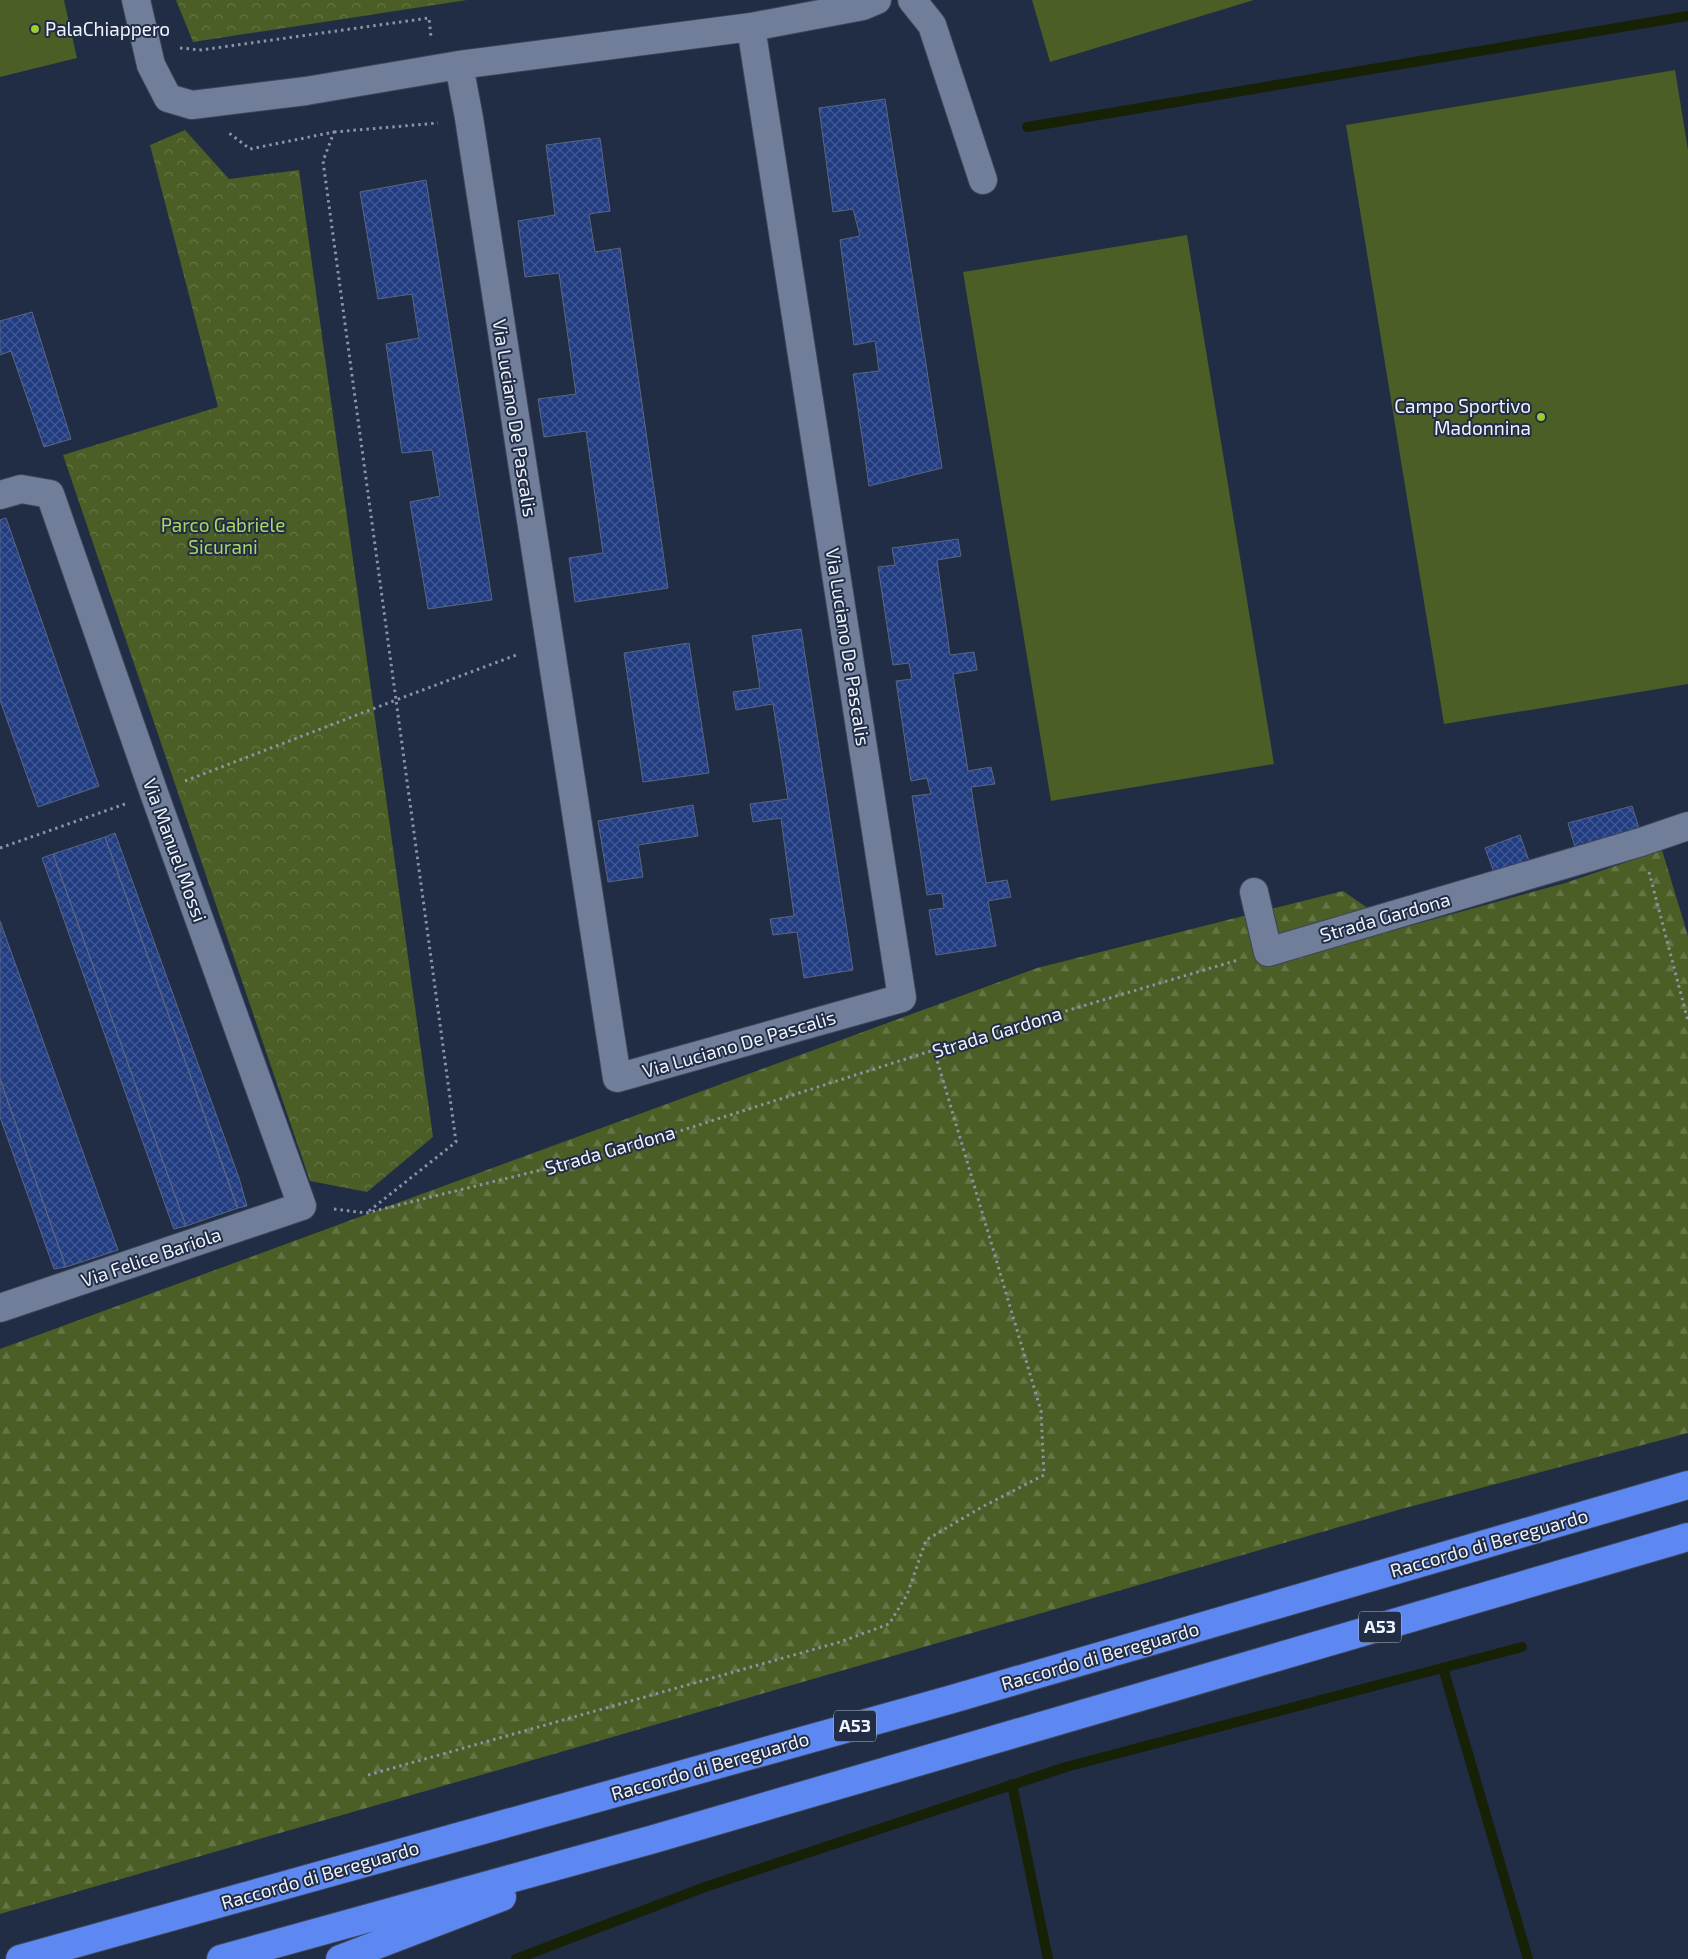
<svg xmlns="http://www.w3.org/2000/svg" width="1688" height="1959" font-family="'Exo 2',sans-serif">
	<defs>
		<pattern id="forest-firs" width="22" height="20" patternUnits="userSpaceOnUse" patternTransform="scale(1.25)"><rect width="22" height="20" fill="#4a5e25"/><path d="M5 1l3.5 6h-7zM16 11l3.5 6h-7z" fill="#647646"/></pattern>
		<pattern id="park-crowns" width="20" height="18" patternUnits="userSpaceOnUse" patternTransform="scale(1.25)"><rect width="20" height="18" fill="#4a5e25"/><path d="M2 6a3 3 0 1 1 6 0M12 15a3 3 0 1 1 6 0" fill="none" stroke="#647646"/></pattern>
		<pattern id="building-cross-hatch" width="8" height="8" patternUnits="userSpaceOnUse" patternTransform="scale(1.25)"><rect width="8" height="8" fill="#213c81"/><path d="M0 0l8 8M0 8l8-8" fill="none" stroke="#425994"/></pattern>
	</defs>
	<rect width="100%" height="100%" fill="#212c45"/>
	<path fill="#4a5e25" d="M0 0H64L77 58 0 77Z
		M1032 0H1254L1050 62Z
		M1675 70 1688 150V684L1444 724 1346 125Z
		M1187 235 1274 764 1051 801 963 272Z"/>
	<path fill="url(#forest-firs)" d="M1662 850 1688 936V1433L1405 1508 0 1914V1349L1037 968 1343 891 1398 929 1565 883Z"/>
	<path fill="url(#park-crowns)" d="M176 0H467L193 42Z
		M185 130 229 179 299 170 433 1137 367 1192 310 1181 63 455 218 407 150 145Z"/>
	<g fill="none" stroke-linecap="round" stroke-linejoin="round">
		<path stroke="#172105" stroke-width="10" d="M1027 127 1688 16
			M1443 1668 1528 1959
			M1012 1784 1048 1959
			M516 1959 705 1887 1066 1767 1522 1647"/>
	</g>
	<path fill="url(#building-cross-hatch)" stroke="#596682" d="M885 99 942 468 869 486 853 374 879 371 875 341 854 345 840 240 860 236 853 209 833 212 819 108Z
		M600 138 610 211 589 214 595 252 620 248 668 588 575 602 569 558 603 553 586 431 544 437 538 399 576 394 559 273 525 277 518 221 555 215 546 145Z
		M426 180 492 600 428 609 410 502 440 496 432 450 402 453 386 344 419 338 412 294 378 299 360 192Z
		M32 312 71 439 44 447 11 351 0 355V321Z
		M6 518 99 786 38 807 0 700V520Z
		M958 539 961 556 937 560 950 655 974 652 977 670 953 674 968 771 991 767 995 784 971 787 986 883 1007 880 1011 897 988 901 996 946 936 955 929 910 944 908 942 893 927 895 912 796 931 794 927 778 911 781 896 681 912 679 909 663 893 665 878 567 895 565 892 548Z
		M801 629 853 970 804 978 797 932 773 935 770 919 794 916 781 818 753 822 750 804 788 799 773 704 736 710 733 692 760 688 752 636Z
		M689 643 709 773 643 782 624 653Z
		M693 805 698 836 638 845 643 877 608 882 598 821Z
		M1632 806 1639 828 1575 847 1568 823Z
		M115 833 239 1178 247 1206 238 1208 236 1204 105 837Z
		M1520 835 1530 864 1495 875 1485 848Z
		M105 837 238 1208 186 1226 53 854Z
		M53 854 185 1223 186 1226 174 1229 173 1227 42 858Z
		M0 921 118 1250 66 1267 0 1079Z
		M0 1079 65 1265 66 1267 54 1269 0 1117Z"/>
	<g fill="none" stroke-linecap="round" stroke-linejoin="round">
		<g stroke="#3d4559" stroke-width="30">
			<path id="minor" d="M136 0 151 65 168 98 192 105 306 91 459 65 751 27 863 6 877 0
				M912 0 932 25 983 180
				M459 65 469 118 617 1078 902 998 751 27
				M0 495 21 489 50 494 154 793 302 1206 0 1308
				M1254 892 1268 952 1641 842 1688 826"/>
		</g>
		<g stroke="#3d4559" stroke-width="30">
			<path id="highway" d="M20 1959 949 1700 1688 1485
				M221 1959 654 1839 1688 1537
				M340 1959 502 1897"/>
		</g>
		<path stroke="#8b93a4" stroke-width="3" stroke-dasharray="2.5 4" stroke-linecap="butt" d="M180 48 201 50 429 18 431 37
			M334 132 438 123
			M185 781 396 700 323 161 334 132 250 149 229 133
			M0 848 125 804
			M1649 872 1688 1021
			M334 1209 366 1213 614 1152 934 1050 1238 960
			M369 1211 456 1142 396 700 519 654
			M368 1775 840 1642 889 1624 907 1595 926 1540 982 1507 1044 1475 1041 1411 934 1050"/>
		<use href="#minor" stroke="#707e9a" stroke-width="28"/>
		<use href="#highway" stroke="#5d88f1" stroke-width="28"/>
	</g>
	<g fill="#9ccb32" stroke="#212c45" stroke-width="2">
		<circle cx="35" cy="29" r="5"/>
		<circle cx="1541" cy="417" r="5"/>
	</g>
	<g text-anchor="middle" stroke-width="4" stroke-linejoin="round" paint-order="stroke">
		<g fill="#212c45" stroke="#b1b8c6" stroke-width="1">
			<rect x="1359" y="1611.5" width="42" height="31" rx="4"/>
			<rect x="834" y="1710.5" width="42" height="31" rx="4"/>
		</g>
		<g font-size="18" font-weight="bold" fill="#eff4fe">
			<text x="1380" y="1633">A53</text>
			<text x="855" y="1732">A53</text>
		</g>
		<g font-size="19" fill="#eff4fe" stroke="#212c45" text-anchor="start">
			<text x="45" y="36">PalaChiappero</text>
			<text x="1531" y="413" text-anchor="end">Campo Sportivo<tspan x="1531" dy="22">Madonnina</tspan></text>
		</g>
		<g font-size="19" fill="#eff4fe" stroke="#212c45">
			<text transform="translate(515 418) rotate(81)" y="7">Via Luciano De Pascalis</text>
			<text transform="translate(848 647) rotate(81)" y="7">Via Luciano De Pascalis</text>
			<text transform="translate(175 850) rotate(70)" y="7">Via Manuel Mossi</text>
			<text transform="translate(1385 917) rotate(-16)" y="7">Strada Gardona</text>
			<text transform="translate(997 1032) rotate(-17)" y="7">Strada Gardona</text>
			<text transform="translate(739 1044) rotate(-16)" y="7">Via Luciano De Pascalis</text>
			<text transform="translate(610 1150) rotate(-16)" y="7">Strada Gardona</text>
			<text transform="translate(151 1257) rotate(-19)" y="7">Via Felice Bariola</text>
			<text transform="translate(1489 1543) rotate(-16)" y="7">Raccordo di Bereguardo</text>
			<text transform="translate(1100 1656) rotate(-16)" y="7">Raccordo di Bereguardo</text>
			<text transform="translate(710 1766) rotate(-16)" y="7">Raccordo di Bereguardo</text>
			<text transform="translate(320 1875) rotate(-16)" y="7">Raccordo di Bereguardo</text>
		</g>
		<g font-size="19" fill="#acd561" stroke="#212c45">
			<text x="223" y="532">Parco Gabriele<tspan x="223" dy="22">Sicurani</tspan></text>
		</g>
	</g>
</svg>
